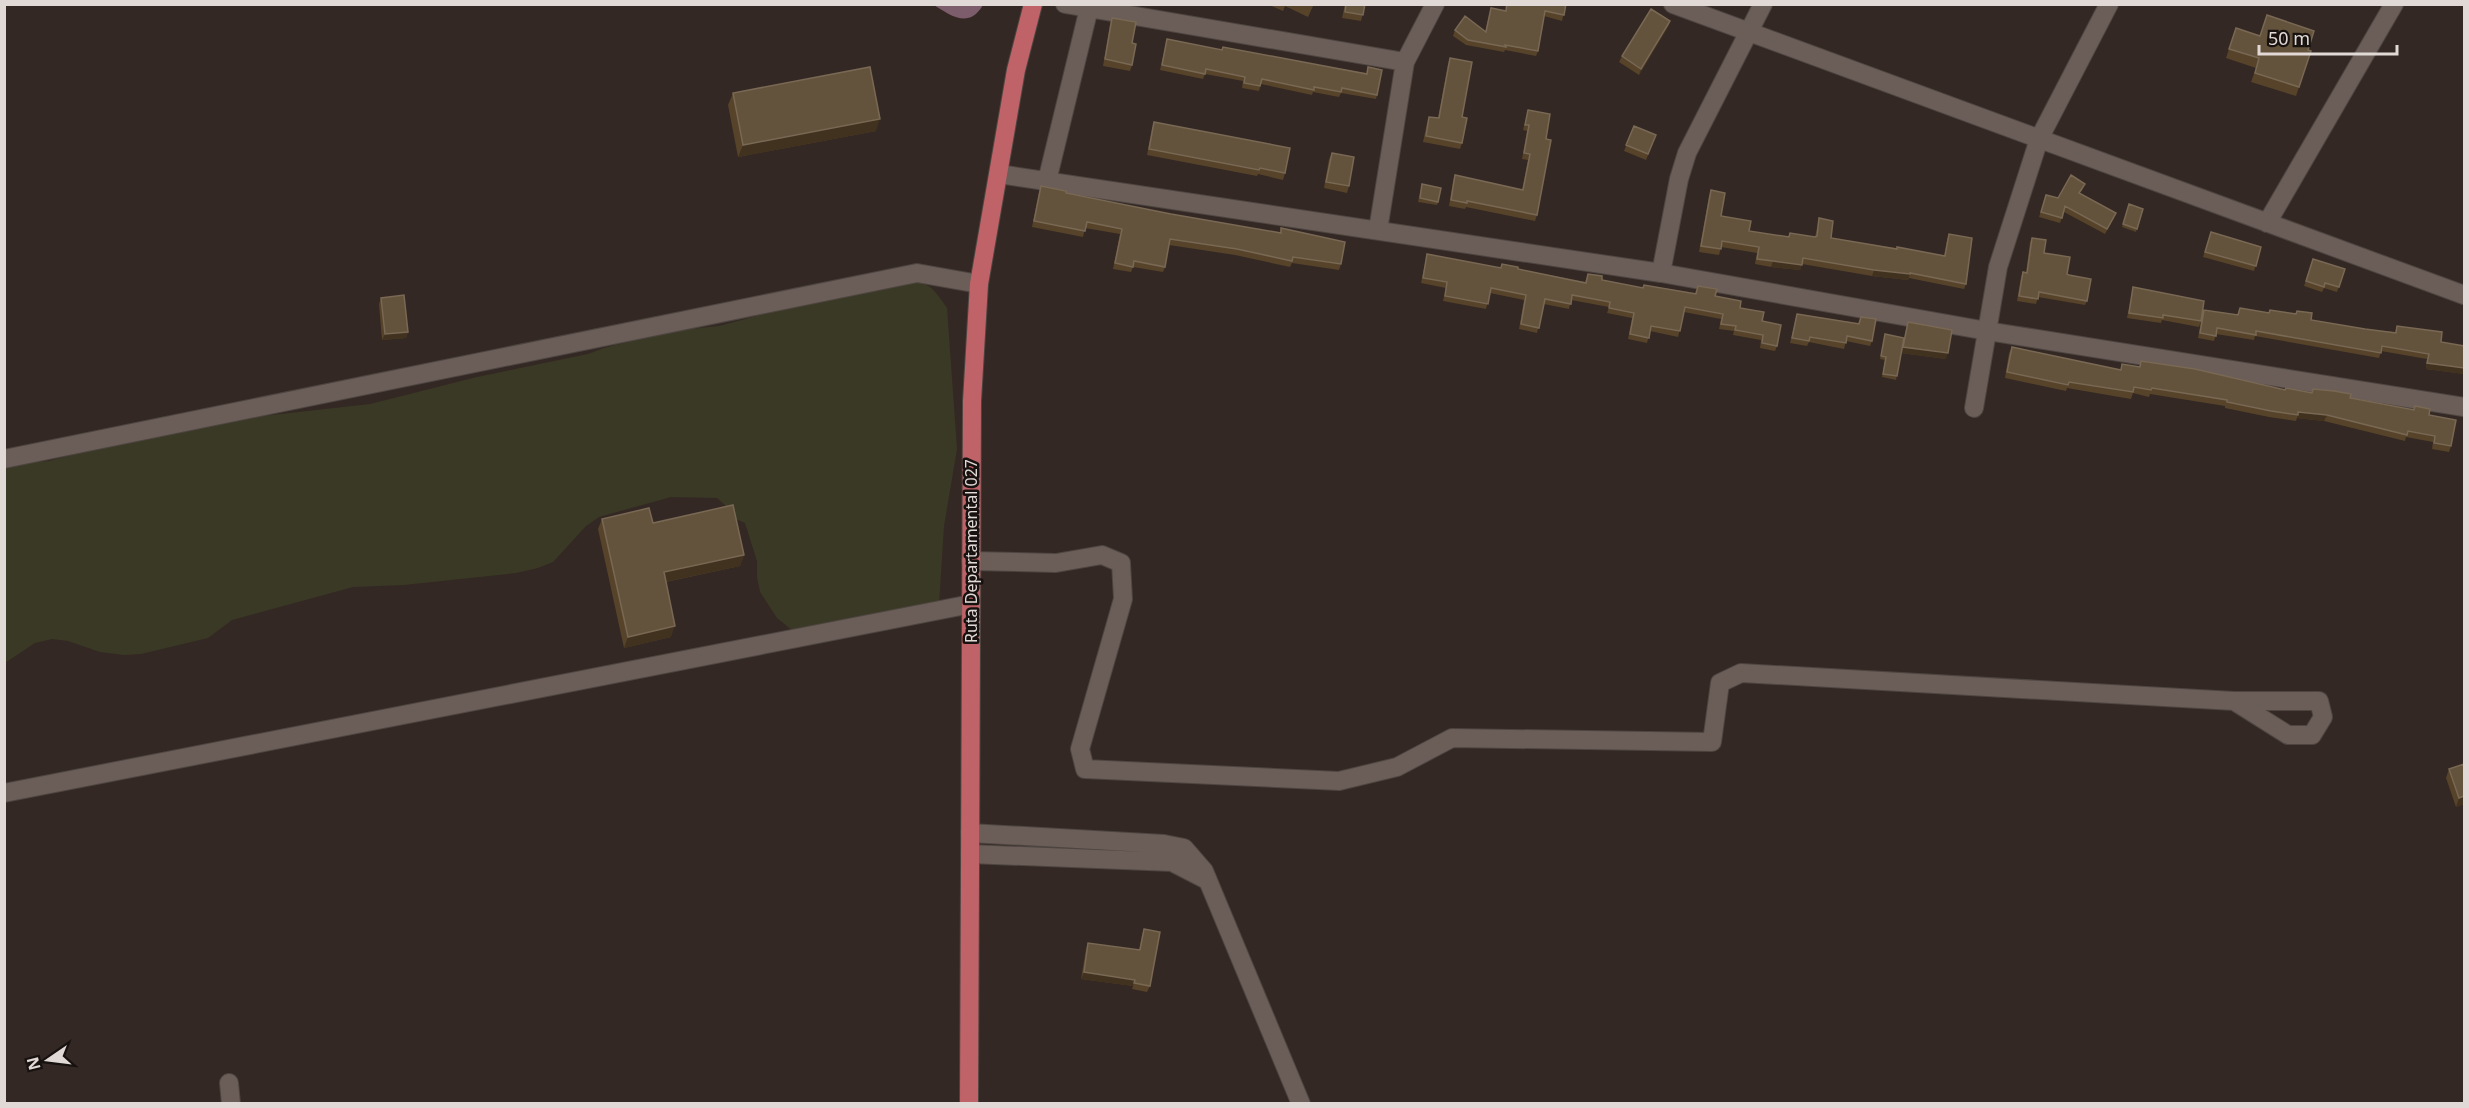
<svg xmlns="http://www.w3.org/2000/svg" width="2469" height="1108" font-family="'Noto Sans',sans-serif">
	<rect width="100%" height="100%" fill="#332823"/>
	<path fill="#3a3925" d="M896 279C927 283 929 281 947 308L957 449 944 526 939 605 899 625 834 640 818 642 803 639 777 618 760 592 757 577V561L745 523 729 516 728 508 717 498 671 497 599 517 586 526 553 562 538 568 516 573 404 585 353 587 232 620 208 638 141 654 124 655 100 652 68 641 52 639 35 643 5 663V464L49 461 71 455 131 431 370 404 477 377 588 354 604 348 670 331 719 326Z"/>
	<path fill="#7d5c6b" d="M934 5H983C969 29 951 16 934 5Z"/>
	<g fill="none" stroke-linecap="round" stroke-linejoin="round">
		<g stroke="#4e4541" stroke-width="20">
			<path id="minor" d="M1065 4 1405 62 1435 4
				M1673 4 2464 295
				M999 174 1661 273 1987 331 2464 407
				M1047 181 1090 4
				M2267 223 2394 4
				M1378 230 1405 62
				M1661 273 1679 179 1687 153 1763 4
				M1974 408 1998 267 2039 139 2109 4
				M4 459 917 273 979 284
				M971 561 1056 563 1102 555 1121 563 1123 599 1080 749 1085 769 1339 781 1397 767 1452 738 1712 742 1720 683 1741 673 2234 701H2319L2323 717 2312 735H2288L2234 701
				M4 793 971 604
				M970 833 1164 844 1184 848 1204 871 1301 1104
				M970 854 1172 862 1207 880
				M229 1083 231 1104"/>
		</g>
		<g stroke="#4e4541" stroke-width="20">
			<path id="major" d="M969 1104 972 401 979 284 1016 70 1033 4"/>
		</g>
		<use href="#minor" stroke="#6b5e58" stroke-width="18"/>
		<use href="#major" stroke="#c06368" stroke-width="18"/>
	</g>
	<path fill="#56432a" d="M1267 4H1314L1308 17 1285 6 1283 11Z
		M1345 4H1365L1361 21 1342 18Z
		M1506 4H1566L1562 21 1544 16 1538 51 1536 56 1505 50 1504 52 1466 45 1453 36 1455 30 1485 32 1491 8 1505 11Z
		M1112 18 1132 43V65L1130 71 1103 66 1110 24Z
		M1670 21 1668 27 1639 75 1619 62 1622 56Z
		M2236 28 2311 51 2296 96 2251 82 2256 68 2226 58Z
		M1167 39 1222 50 1366 73 1368 67 1377 95 1376 99 1341 93 1339 97 1313 92 1312 95 1261 84 1259 91 1242 88 1243 81 1205 74 1203 79 1160 70Z
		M1450 58 1462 143 1460 149 1423 142 1427 123 1429 117 1438 118 1448 64Z
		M733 93 876 131 738 157 728 105Z
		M1528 110 1546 139 1537 215 1535 221 1466 207 1465 209 1449 206 1453 181 1455 175 1522 190 1528 160 1522 159 1527 131 1523 130Z
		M1154 122 1285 173 1283 180 1258 174 1257 176 1147 155 1152 129Z
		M1634 126 1656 135 1646 160 1624 151Z
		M1332 153 1349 186 1347 193 1324 188 1329 159Z
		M1422 184 1438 202 1437 205 1418 202Z
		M1041 186 1066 193 1171 214 1280 233 1281 228 1341 264 1339 270 1292 263 1290 267 1235 255 1169 245 1165 267 1163 272 1133 267 1131 272 1113 269 1120 234 1085 228 1083 237 1032 227 1039 192Z
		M2083 189 2080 193 2114 218 2105 234 2064 212 2060 223 2039 217 2046 195 2058 198Z
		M1711 190 1721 216 1749 231 1788 237 1790 233 1815 237 1819 218 1831 238 1944 256 1947 240 1949 234 1966 284 1964 289 1909 278 1908 280 1872 276 1802 264 1800 270 1771 267 1755 264 1757 253 1721 247 1719 255 1699 252 1709 196Z
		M2129 204 2143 209 2136 232 2122 227Z
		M2211 232 2261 247 2254 271 2203 257Z
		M2032 238 2044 253 2067 274 2087 301 2085 305 2038 297 2036 304 2017 301 2021 277 2023 272 2026 273 2030 242Z
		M1427 254 1500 268 1502 264 1518 269 1585 282 1588 274 1602 280 1643 288 1644 285 1695 293 1698 286 1715 296 1740 308 1762 321 1777 346 1775 351 1760 348 1761 340 1733 335 1734 331 1719 329 1721 319 1684 312 1678 337 1650 331 1647 343 1628 339 1632 318 1607 313 1609 307 1571 300 1569 309 1544 304 1537 333 1519 329 1524 300 1490 293 1486 309 1443 301 1446 288 1421 283Z
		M2313 259 2345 269 2337 292 2324 288 2322 292 2304 286Z
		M2133 287 2201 321 2199 327 2162 320 2161 323 2127 318 2132 292Z
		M381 298 408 332 406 338 382 340 379 304Z
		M2240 308 2269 313 2270 310 2296 314 2297 311 2311 320 2365 329 2395 332 2397 326 2441 342 2464 346V374L2426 369 2427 359 2381 351 2379 358 2255 336 2254 340 2216 334 2214 341 2198 338 2202 315 2204 310 2237 315Z
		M1797 314 1858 323 1861 317 1872 341 1870 346 1846 341 1844 349 1809 342 1807 346 1790 343Z
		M1908 322 1946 359 1901 353 1896 380 1882 377 1885 360 1880 359 1885 334 1904 338Z
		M2012 347 2120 370 2122 364 2139 367 2141 361 2285 390 2311 393 2313 389 2350 398 2413 410 2415 406 2429 415 2451 446 2449 452 2432 449 2433 442 2406 437 2405 441 2324 421 2297 418 2296 421 2269 417 2225 408V406L2150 394 2149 397 2133 393 2131 399 2067 388 2066 391 2005 378 2009 353Z
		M602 519 653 523 744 555 740 566 666 582 671 637 624 648 598 529Z
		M2464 764V804L2456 807 2446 778 2449 769Z
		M1144 929 1150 986 1147 992 1132 989 1133 986 1081 979 1086 949 1088 943 1139 950 1142 935Z"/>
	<path fill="#41321f" d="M1670 21 1668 27 1639 75 1641 69Z
		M880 119 876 131 738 157 743 145Z
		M1773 261 1802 265 1800 270 1771 267Z
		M1874 270 1910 274 1908 280 1872 276Z
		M408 332 406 338 382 340 385 334Z
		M1903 347 1948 353 1946 359 1901 353Z
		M2427 363 2464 368V374L2426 369Z
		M2298 412 2327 415 2324 421 2297 418Z
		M744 555 740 566 660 583 664 572Z
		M675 626 671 637 624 648 628 637Z
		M2464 796V804L2456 807 2459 798Z
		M1084 972 1135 980 1133 986 1081 979Z"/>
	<path fill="#64533c" stroke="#786854" stroke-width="1.5" d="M1346 4H1365L1363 15 1345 12Z
		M1507 4H1566L1564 15 1545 11 1538 51 1505 45 1506 47 1468 40 1455 30 1465 16 1486 32 1491 8 1506 11Z
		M1651 9 1670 21 1641 69 1622 56Z
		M2267 15 2314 31 2308 50 2311 51 2299 87 2255 73 2259 58 2229 49 2236 28 2260 36Z
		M1112 18 1136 22 1132 43 1136 44 1132 65 1105 59Z
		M1167 39 1222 50 1223 47 1367 74 1368 67 1382 70 1377 95 1342 88 1341 92 1314 87V90L1262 79 1260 86 1244 83 1245 77 1206 69 1205 74 1162 65Z
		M1450 58 1472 62 1462 117 1467 118 1462 143 1426 136 1429 117 1439 118Z
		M870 67 880 119 743 145 733 93Z
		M1528 110 1550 114 1546 139 1551 140 1537 215 1467 201V203L1451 200 1455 175 1523 190 1530 154 1524 153 1529 125H1525Z
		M1154 122 1290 148 1285 173 1260 168 1259 170 1149 149Z
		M1634 126 1656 135 1648 154 1626 145Z
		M1332 153 1354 157 1349 186 1326 182Z
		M2071 175 2085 184 2079 193 2116 213 2107 229 2065 206 2062 218 2041 212 2046 195 2058 198Z
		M1422 184 1441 188 1438 202 1420 198Z
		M1041 186 1066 191V193L1171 214 1281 233V228L1345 242 1341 264 1293 257 1292 261 1237 249 1170 239 1165 267 1134 261 1133 267 1115 263 1122 229 1087 222 1085 231 1034 221Z
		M1711 190 1725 193 1721 216 1751 221 1749 231 1789 237 1790 233 1815 237 1817 236 1819 218 1833 221 1831 238 1897 249V247L1945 256 1949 234 1972 238 1966 284 1910 273V274L1874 270 1803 258 1802 265 1773 261 1757 259 1759 247 1722 241 1721 249 1701 246Z
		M2129 204 2143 209 2137 229 2123 224Z
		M2211 232 2261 247 2256 266 2205 252Z
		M2032 238 2046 240 2044 253 2070 257 2067 274 2069 275 2091 279 2087 301 2039 292 2038 299 2019 296 2023 272 2027 273Z
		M1427 254 1501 268 1502 264 1518 267V269L1586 283 1588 274 1602 276V280L1643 288 1644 285 1696 294 1698 286 1717 289 1715 296 1741 301 1740 308 1764 312 1762 321 1781 325 1777 346 1762 343 1763 335 1735 330 1736 326 1721 324 1723 314 1685 307 1680 331 1651 326 1649 338 1630 334 1634 313 1609 308 1610 302 1572 295 1571 304 1545 299 1539 328 1521 324 1526 295 1491 288 1488 304 1445 296 1447 282 1423 278Z
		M2313 259 2345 269 2339 287 2325 283 2324 287 2306 281Z
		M2133 287 2204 301 2201 321 2163 315V318L2129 313Z
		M404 295 408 332 385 334 381 298Z
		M2240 308 2269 313 2270 310 2296 314 2297 311 2312 313 2311 320 2365 329 2396 333 2397 326 2442 332 2441 342 2464 346V368L2427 363 2429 354 2382 346 2381 353 2256 331V335L2217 328 2216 336 2200 333 2204 310 2238 315Z
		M1797 314 1859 324 1861 317 1876 319 1872 341 1847 336 1846 343 1810 337 1809 341 1792 338Z
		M1908 322 1952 330 1948 353 1903 347Z
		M1885 334 1904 338 1897 376 1883 374 1886 357 1881 356Z
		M2012 347 2121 370 2122 364 2140 367 2141 361 2195 369 2285 390 2286 388 2312 393 2313 389 2334 391 2351 394 2350 398 2414 410 2415 406 2430 409 2429 415 2456 420 2451 446 2434 443 2435 436 2408 431 2407 435 2327 415 2298 412V415L2271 411 2227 402V400L2152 388 2151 390 2134 387 2133 392 2069 382 2068 385 2007 372Z
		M733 505 744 555 664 572 675 626 628 637 602 519 649 508 653 523Z
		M2464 764V796L2459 798 2449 769Z
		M1144 929 1160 932 1150 986 1134 983 1135 980 1084 972 1088 943 1140 950Z"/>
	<g text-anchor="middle" stroke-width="5" stroke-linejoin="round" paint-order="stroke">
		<g font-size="16" fill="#e1d9d6" stroke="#171210">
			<text transform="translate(971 551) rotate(-90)" y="6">Ruta Departamental 027</text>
		</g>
	</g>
	<rect width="2469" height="1108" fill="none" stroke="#e1d9d6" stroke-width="12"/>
	<g transform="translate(48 1060) rotate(256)" stroke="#171210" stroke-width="4.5" paint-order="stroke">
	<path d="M0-4.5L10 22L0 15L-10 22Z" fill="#e1d9d6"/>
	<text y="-9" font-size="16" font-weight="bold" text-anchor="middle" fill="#e1d9d6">N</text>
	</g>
	<path d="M2259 45v9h138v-9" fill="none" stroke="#e1d9d6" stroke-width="3"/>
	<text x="2268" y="45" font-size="18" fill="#e1d9d6" stroke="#171210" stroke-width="4.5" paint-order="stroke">50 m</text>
</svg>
